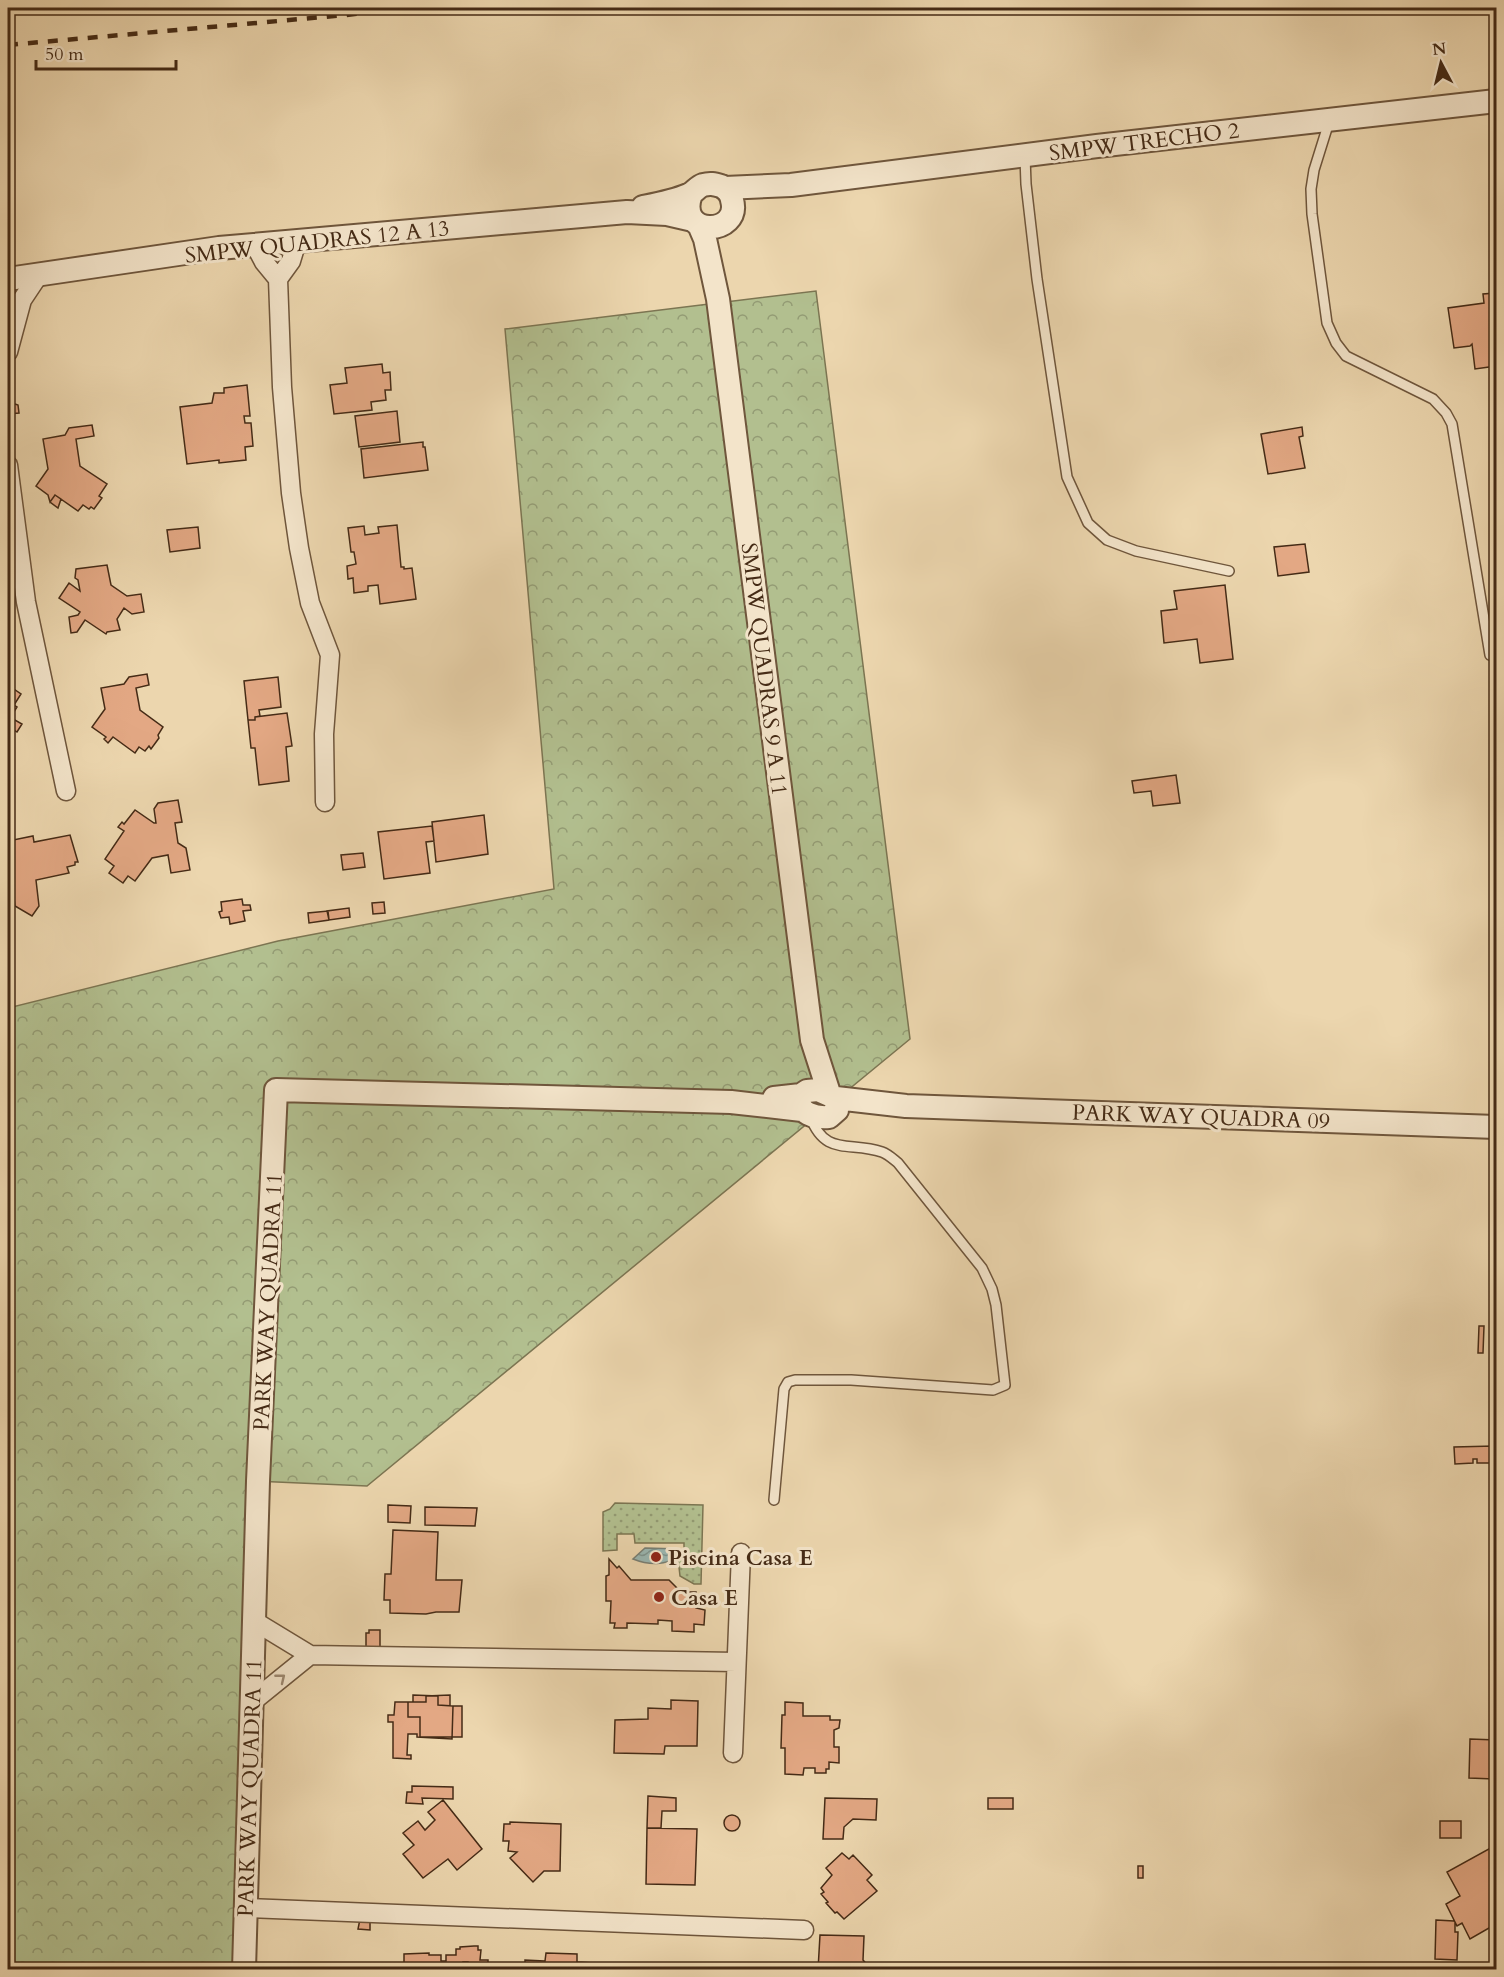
<svg xmlns="http://www.w3.org/2000/svg" width="1504" height="1977" font-family="Cardo,serif">
	<defs>
		<pattern id="grass-dots" width="8" height="8" patternUnits="userSpaceOnUse" patternTransform="scale(1.5)"><rect width="8" height="8" fill="#b2bf8f"/><path d="M2 2h.1M6 6h.1" fill="none" stroke="#939b74" stroke-width="1.8" stroke-linecap="round"/></pattern>
		<pattern id="forest-crowns" width="20" height="18" patternUnits="userSpaceOnUse" patternTransform="scale(1.5)"><rect width="20" height="18" fill="#b2bf8f"/><path d="M2 6a3 3 0 1 1 6 0M12 15a3 3 0 1 1 6 0" fill="none" stroke="#939b74"/></pattern>
		<pattern id="water-waves" width="16" height="10" patternUnits="userSpaceOnUse" patternTransform="scale(1.5)"><rect width="16" height="10" fill="#9ab7b2"/><path d="M0 5q4-4 8 0t8 0" fill="none" stroke="#7f9590"/></pattern>
	</defs>
	<rect width="100%" height="100%" fill="#ecd6ae"/>
	<filter id="stains"><feTurbulence type="fractalNoise" baseFrequency=".00333" numOctaves="4"/><feColorMatrix values="0 0 0 0 .2 0 0 0 0 .09 0 0 0 0 .02 0 0 0 .5 -.17"/></filter>
	<radialGradient id="worn" r=".72"><stop offset=".6" stop-color="#630" stop-opacity="0"/><stop offset="1" stop-color="#630" stop-opacity=".3"/></radialGradient>
	<path fill="url(#grass-dots)" stroke="#7c7552" stroke-width="1.5" d="M615 1503 703 1505 701 1584H694L680 1576 678 1558 684 1549V1543H635L634 1534H617V1550L603 1551V1512L610 1509Z"/>
	<path fill="url(#forest-crowns)" stroke="#7c7552" stroke-width="1.5" d="M816 291 910 1039 367 1486 253 1481 245 1969H8V1008L278 941 554 889 505 329Z"/>
	<path fill="url(#water-waves)" stroke="#787f74" stroke-width="1.5" d="M645 1548 680 1549C673 1568 648 1565 633 1559Z"/>
	<path fill="#e3a884" stroke="#452b16" stroke-width="1.5" d="M1496 274V366L1475 369 1472 344 1470 346 1454 348 1448 308 1484 303 1483 294 1495 293 1493 278Z
		M382 364 383 373 390 372 391 390H385L386 400 371 402 372 410 334 414 330 385 347 383 345 368Z
		M247 385 250 416H244L245 423H251L253 446 245 447 246 460 219 463V460L187 464 180 407 212 403 214 393H224V388Z
		M15 404 18 405 19 413 8 414V405Z
		M397 411 400 442 359 447 355 416Z
		M92 425 94 436 76 439 80 466 107 484 99 496 102 498 94 509 91 507 89 509 83 505 78 511 55 495 50 502 48 495 36 486 48 469 43 439 65 435 69 428Z
		M1302 427 1303 436 1299 437 1305 468 1268 474 1261 434Z
		M423 442V447H425L428 470 364 478 361 449Z
		M55 495 61 499 58 508 50 502Z
		M397 525 401 567H404V569L412 568 416 599 380 604 378 585 368 586V591L354 593 353 578 348 579 347 566 356 564 354 552H351L348 528 364 526 365 535 379 533 378 527Z
		M198 527 200 548 170 552 167 530Z
		M1305 544 1309 572 1278 576 1274 547Z
		M107 565 111 585 127 596 141 594 144 612 132 614 124 608 117 619 120 630 107 632 106 634 85 620 77 632 71 633 69 617 78 615 80 612 59 598 69 583 80 591 78 580 75 578 76 569Z
		M1225 585 1233 659 1200 663 1197 639 1164 643 1161 611 1177 609 1174 591Z
		M147 674 149 685 136 688 140 710 163 727 158 735 159 738 151 749 149 746 145 751 139 747 135 753 113 737 108 743 104 739 106 737 92 727 105 709 101 688 124 684 129 677Z
		M278 677 281 707 259 710 260 716 255 717V720H248L244 681Z
		M8 685 21 694 14 705 17 707 12 715 13 719 22 724 17 732 8 726Z
		M287 713 292 746 286 747 289 781 259 785 255 748H251L248 720H255V717Z
		M1176 775 1180 803 1153 806 1151 791 1134 793 1132 781Z
		M178 800 182 822 175 823 178 843 186 848 190 870 171 873 168 855 152 858 135 881 128 876 123 883 109 873 114 866 105 859 124 831 118 827 122 822 124 824 135 810 154 823H156L154 809 158 803Z
		M484 815 488 854 436 862 432 822Z
		M432 826 434 841 426 842 430 873 384 879 378 832Z
		M70 835 78 862H75V865L67 867 69 873 36 880 39 906 32 916 15 906 14 898 8 894V841L33 836 34 842Z
		M363 853 365 867 343 870 341 855Z
		M242 899 243 905H250L251 910 243 911 245 921 230 924 229 917 221 918 219 912 222 911 221 902Z
		M384 902 385 913 373 914 372 903Z
		M349 908 350 917 329 920 327 911Z
		M328 911 329 920 309 923 308 913Z
		M1479 1326H1484L1483 1353H1478Z
		M1494 1446 1496 1463H1477V1459H1473V1463L1455 1464 1454 1447Z
		M388 1505 411 1506 410 1523 388 1522Z
		M425 1507 477 1508 475 1526 425 1525Z
		M393 1530 438 1532 436 1580H462L459 1612H436L426 1614 390 1613V1600H384L385 1574H391Z
		M609 1559 617 1568 619 1566 631 1580H669L681 1592H696V1608L705 1610 704 1625 694 1624V1632L672 1631V1621L658 1620V1624L627 1623V1628H614L615 1623H610L611 1601H606V1576L609 1575Z
		M369 1630H380V1647H366V1633H369Z
		M413 1695 438 1696V1705L453 1706 452 1739 417 1737V1734H408L407 1755H411V1759L393 1758V1722H388V1715H394L395 1702H413Z
		M450 1695V1706H462V1737H420V1717H408V1702H426V1696Z
		M671 1700 698 1701 697 1746H665L664 1754 614 1753 615 1720 648 1719V1708L671 1709Z
		M785 1702 803 1703V1716H830V1720H840L839 1728 834 1730V1747H839V1763L829 1762V1769H826V1773H815V1768H804L803 1775 785 1774V1748H781L782 1715H785Z
		M1470 1739 1496 1740 1494 1779 1469 1778Z
		M412 1786 453 1787V1799L422 1798 423 1804 406 1803 407 1792H412Z
		M648 1796 676 1798V1811H662L661 1828H647Z
		M825 1798 877 1799 876 1820 853 1819 844 1827 843 1839H823Z
		M988 1798H1013V1809H988Z
		M443 1800 482 1849 457 1870 448 1859 423 1878 403 1854 414 1845 403 1833 418 1821 425 1830 435 1820 428 1812Z
		M724 1823a8 8 0 1 1 16 0a8 8 0 1 1-16 0Z
		M1440 1821H1461V1838H1440Z
		M510 1822 561 1824 560 1871H544L533 1882 510 1858 517 1852 508 1851 509 1841H503L504 1824H510Z
		M647 1828 697 1829 695 1885 646 1884Z
		M1496 1845V1924L1470 1939 1462 1923 1457 1926 1446 1904 1460 1896 1447 1872Z
		M842 1853 849 1859 853 1855 872 1875 867 1880 877 1891 844 1919 837 1912 835 1913 826 1903 828 1902 821 1894 824 1892 821 1888 832 1875 826 1868Z
		M1138 1866H1143V1878H1138Z
		M360 1919H370V1930L358 1929Z
		M1436 1920 1454 1921 1455 1922V1932H1458L1457 1960 1435 1959Z
		M820 1935 864 1936 863 1960 872 1970H818Z
		M474 1946H478V1950H481L480 1960H488V1970H468V1962H463V1970H404V1954L429 1953V1955H441V1961H446V1955H456V1949H460V1947Z
		M546 1953 577 1954V1962L594 1963V1970H525V1960L545 1961Z"/>
	<g fill="none" stroke-linecap="round" stroke-linejoin="round">
		<g stroke="#6f563c" stroke-width="12">
			<path id="service" d="M1329 122 1314 170 1311 189 1312 214 1327 323 1336 343 1346 356 1433 399 1446 413 1452 424 1490 655
				M1025 157 1026 184 1037 279 1067 477 1088 523 1107 540 1136 551 1229 571
				M774 1500 784 1389 788 1382 795 1380H851L993 1390 1005 1385 996 1305 992 1289 982 1268 898 1163C893 1159 888 1154 882 1152 849 1141 825 1157 810 1116"/>
		</g>
		<g stroke="#6f563c" stroke-width="21">
			<path id="minor" d="M297 241 291 261 278 279 282 387 291 493 299 548 310 603 330 655 324 734 325 802
				M255 245 264 262 278 279
				M8 352 22 300 38 276
				M8 465 26 602 66 791
				M254 1621 310 1655 736 1662
				M252 1702 310 1655
				M733 1753 741 1553
				M246 1908 804 1930"/>
		</g>
		<g stroke="#6f563c" stroke-width="26">
			<path id="tertiary" d="M725 188 791 185 1097 146 1496 101
				M643 207C658 204 674 201 688 195 694 193 697 187 703 185 710 183 714 184 721 186 727 189 731 193 732 200 742 236 675 238 691 194
				M699 225 705 239 718 299 812 1040 829 1093
				M8 279 219 248 627 212 667 214 693 220
				M774 1098 801 1095 807 1091 818 1090 836 1098 837 1110 829 1117C816 1118 796 1114 800 1096
				M836 1098 906 1106 1496 1127
				M244 1970 258 1481 276 1090 731 1102 802 1110"/>
		</g>
		<use href="#service" stroke="#f3e4ca" stroke-width="9"/>
		<use href="#minor" stroke="#f3e4ca" stroke-width="18"/>
		<use href="#tertiary" stroke="#f3e4ca" stroke-width="22"/>
		<path stroke="#452b16" stroke-width="4.5" stroke-dasharray="10 10" stroke-linecap="butt" d="M8 45 346 15 406 8"/>
	</g>
	<defs><path id="oneway-chevron" d="M-2-3.5L2.5 0L-2 3.5" fill="none" stroke-width="1.6" stroke-linecap="round" stroke-linejoin="round" transform="scale(1.5)"/></defs>
	<use stroke="#9c8870" href="#oneway-chevron" transform="translate(281 1678) rotate(-39)"/>
	<g fill="#8f2418" stroke="#f3e4ca" stroke-width="2">
		<circle cx="656" cy="1557" r="6"/>
		<circle cx="659" cy="1597" r="6"/>
	</g>
	<g text-anchor="middle" stroke-width="6" stroke-linejoin="round" paint-order="stroke">
		<g font-size="22" fill="#452b16" stroke="#f3e4ca">
			<text transform="translate(1144 141) rotate(-7)" y="8">SMPW TRECHO 2</text>
			<text transform="translate(317 241) rotate(-6)" y="8">SMPW QUADRAS 12 A 13</text>
			<text transform="translate(765 669) rotate(83)" y="8">SMPW QUADRAS 9 A 11</text>
			<text transform="translate(1201 1116) rotate(2)" y="8">PARK WAY QUADRA 09</text>
			<text transform="translate(267 1302) rotate(-87)" y="8">PARK WAY QUADRA 11</text>
			<text transform="translate(249 1788) rotate(-88)" y="8">PARK WAY QUADRA 11</text>
		</g>
		<g font-size="22" font-weight="bold" fill="#452b16" stroke="#f3e4ca" text-anchor="start">
			<text x="668" y="1565">Piscina Casa E</text>
			<text x="671" y="1605">Casa E</text>
		</g>
	</g>
	<rect width="1504" height="1977" fill="none" stroke="#ecd6ae" stroke-width="30"/>
	<rect x="9" y="9" width="1486" height="1959" fill="none" stroke="#452b16" stroke-width="3"/>
	<rect x="15" y="15" width="1474" height="1947" fill="none" stroke="#452b16" stroke-width="1.5"/>
	<g transform="translate(1441 63) rotate(353)" stroke="#f3e4ca" stroke-width="4.5" paint-order="stroke">
	<path d="M0-4.5L10 22L0 15L-10 22Z" fill="#452b16"/>
	<text y="-9" font-size="16" font-weight="bold" text-anchor="middle" fill="#452b16">N</text>
	</g>
	<path d="M36 60v9h140v-9" fill="none" stroke="#452b16" stroke-width="3"/>
	<text x="45" y="60" font-size="18" fill="#452b16" stroke="#f3e4ca" stroke-width="4.5" paint-order="stroke">50 m</text>
	<rect width="100%" height="100%" filter="url(#stains)"/>
	<rect width="100%" height="100%" fill="url(#worn)"/>
</svg>
